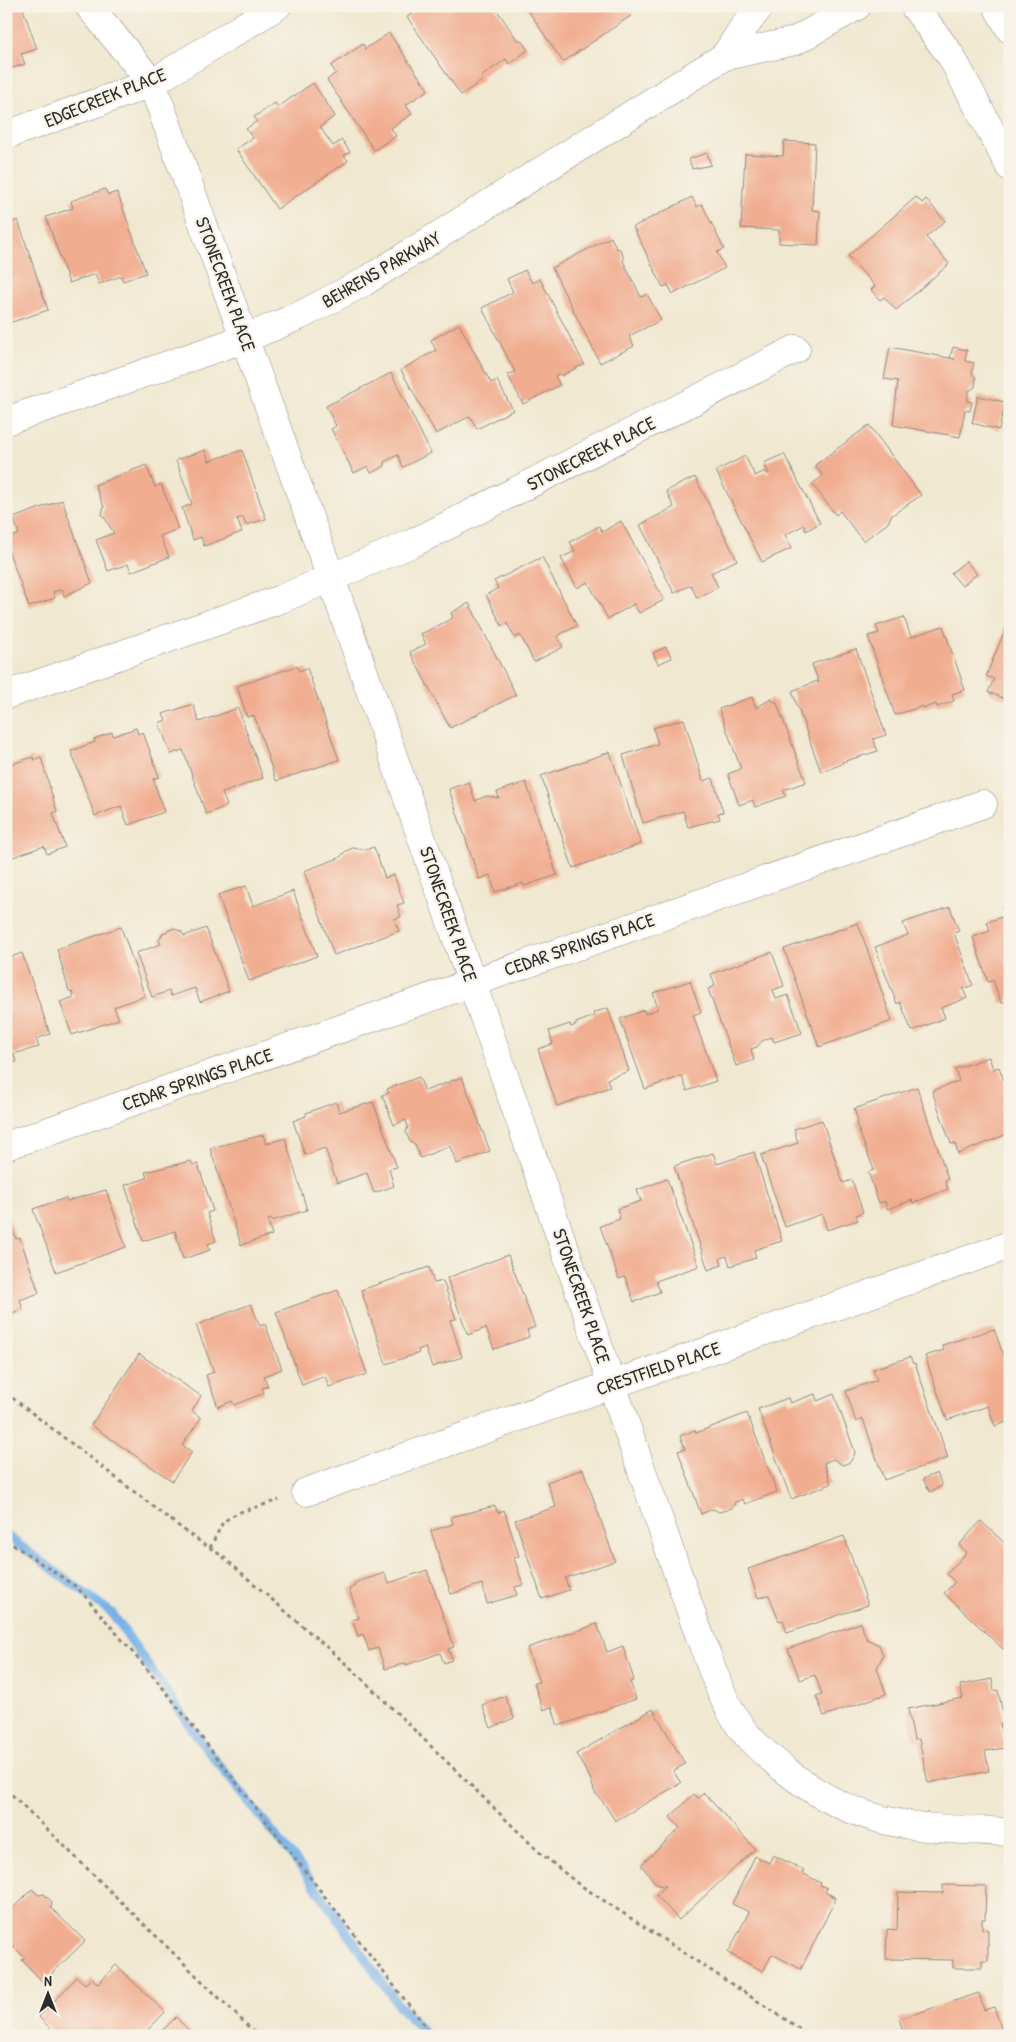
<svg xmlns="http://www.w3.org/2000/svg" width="1016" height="2042" font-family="'Patrick Hand',sans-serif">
	<rect width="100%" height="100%" fill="#f7f3e8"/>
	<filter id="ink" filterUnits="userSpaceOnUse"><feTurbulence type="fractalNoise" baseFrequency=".02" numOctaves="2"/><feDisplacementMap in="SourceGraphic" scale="10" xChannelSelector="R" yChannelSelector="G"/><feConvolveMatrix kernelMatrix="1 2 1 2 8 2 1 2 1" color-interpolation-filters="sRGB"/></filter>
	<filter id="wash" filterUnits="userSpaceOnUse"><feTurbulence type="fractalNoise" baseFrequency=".0096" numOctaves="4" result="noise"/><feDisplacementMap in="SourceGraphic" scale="20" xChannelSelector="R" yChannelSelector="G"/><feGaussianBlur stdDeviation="1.12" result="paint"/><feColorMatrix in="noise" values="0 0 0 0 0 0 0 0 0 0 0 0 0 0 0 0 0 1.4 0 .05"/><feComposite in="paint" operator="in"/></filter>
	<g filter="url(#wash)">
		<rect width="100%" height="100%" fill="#f0e8d0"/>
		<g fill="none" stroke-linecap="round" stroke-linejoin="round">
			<path stroke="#77b3e9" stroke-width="9" d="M6 1535 112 1613 201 1742 304 1871 399 2006 428 2036"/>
		</g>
		<g id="blocks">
			<path fill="#f1ad90" d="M6 6H22L37 49 21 54 25 64 6 70Z
				M423 6H494L518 41 520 39 528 50 509 64 506 59 482 76 483 80 461 95 407 17Z
				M525 6H627L632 15 563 62Z
				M389 33 428 90 406 105 412 114 391 128 396 136 374 150 327 80 336 73 331 66 363 44 365 49Z
				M313 83 335 116 320 127 333 146 342 140 350 152 344 156 348 161 277 209 236 149 253 138 246 129 257 121 254 117 275 103 278 107Z
				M784 141 815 143 812 210 820 211 818 245 779 243V230L741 228 745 154 783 156Z
				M707 153 711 165 692 169 689 159Z
				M105 189 108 195 117 192 146 273 123 281 121 276 99 284 95 274 69 283 46 217 73 208 71 201Z
				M692 197 697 207 702 204 724 249 717 252 725 268 673 294 668 285 663 287 633 227Z
				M916 197 922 203 926 199 945 221 926 237 949 264 896 310 884 297 880 300 871 290 875 286 848 256Z
				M18 220 48 310 6 324V224Z
				M611 237 616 248 620 249 624 258 623 261 641 297 647 294 661 320 629 336 634 346 600 363 552 268Z
				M525 270 532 283 540 279 584 364 561 376 560 374 555 376 560 385 523 404 508 375 515 372 482 308 513 292 507 279Z
				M459 324 491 383 497 380 513 410 477 429 470 416 436 434 401 370 436 350 431 340Z
				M890 347 955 359 950 358 953 347 967 350 965 361 974 363 972 373 976 378 975 387 969 391 967 401 972 402 970 411 965 410 960 437 893 425 898 381 884 379Z
				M391 373 431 453 403 467 398 455 384 462 385 466 371 473 368 466 354 473 331 429 336 426 326 406Z
				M978 396 1005 402 999 430 972 423Z
				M869 425 921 495 891 516 888 523 863 541 840 511 836 515 812 484 823 476 815 465Z
				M205 450 209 461 242 450 266 519 246 525 243 517 237 519 242 532 204 546 201 537 193 540 182 508 192 504 176 460Z
				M784 454 820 523 806 531 804 525 785 535 792 548 762 562 716 471 745 456 755 476 765 471 767 474 769 473 764 463Z
				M146 465 155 487 161 484 178 529 160 536 169 557 131 572 128 564 108 571 96 540 114 533 102 514 104 507 95 485Z
				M695 477 737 560 711 573 718 587 697 598 691 585 674 593 640 525 674 507 666 491Z
				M62 500 92 583 64 596 62 589 53 592 55 598 29 607 6 544V539L19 534 13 518Z
				M621 521 664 600 639 613 634 604 608 619 588 582 577 588 561 558 575 551 570 542 599 526 602 532Z
				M542 557 577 626 557 636 563 647 534 662 520 635 515 638 507 623 502 626 486 595 498 588 494 581Z
				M966 561 977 574 962 586 951 573Z
				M469 603 516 695 450 728 410 652 426 644 421 634 453 618 451 613Z
				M904 617 911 637 943 626 965 690 952 694 954 701 937 707 936 704 924 708 923 706 895 715 868 636 879 633 876 626Z
				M1010 618V701L988 692 994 679 986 676Z
				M666 647 672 658 658 664 653 653Z
				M856 649 886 735 873 739 878 751 842 762V764L821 772 792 691 817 681 819 683 812 664Z
				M297 666 299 671 307 668 339 760 276 781 254 715 247 717 237 686Z
				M752 697 756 708 771 699 774 702 776 701 806 782 783 790 786 796 755 807 753 800 739 805 728 774 741 769 719 709Z
				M193 704 199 722 238 708 263 778 222 793 227 806 206 814 183 750 171 754 159 723 166 720 163 714Z
				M684 719 703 781 713 778 723 812 718 813 720 819 688 827 683 811 643 823 623 755 658 744 653 728Z
				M136 728 138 734 143 732 159 777 153 779 164 812 128 825 121 806 95 816 71 751 95 742 94 739 112 732 113 736Z
				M610 752 641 844 573 868 541 776Z
				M33 757 34 760 41 757 57 812 53 813 65 847 47 854 44 846 13 857 6 836V781L8 780 6 766Z
				M469 782 475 801 486 796 499 798 497 792 526 782 557 875 524 886 523 883 495 892 490 875 479 879 449 789Z
				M374 847 385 878 394 875 404 903 397 905 401 917 394 919 399 931 334 955 304 871 339 858 346 851 353 848 365 850Z
				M246 886 253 906 293 891 317 956 249 981 218 895Z
				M1010 906V1000L1001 1003 993 980 988 982 973 937 990 931 987 922 1005 916 1002 908Z
				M950 907 959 931 954 933 973 985 963 989 967 998 941 1008 945 1018 912 1031 900 1002 897 1004 875 947 908 935 903 923Z
				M858 923 892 1021 819 1047 784 949Z
				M121 927 145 996 114 1007 119 1019 72 1035 60 1002 74 997 72 992 69 991 57 949Z
				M174 928 182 932 184 936 206 928 229 991 200 1002 195 988 171 996 169 991 152 997 136 953 161 944 159 940 163 933Z
				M772 952 784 986 773 990 776 999 788 995 802 1033 774 1042 772 1037 762 1041 757 1047 751 1049 754 1060 736 1066 708 989 715 986 711 974Z
				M22 953 50 1034 36 1039 39 1047 13 1054 17 1062 6 1065V959Z
				M690 981 701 1012 693 1015 716 1081 687 1091 682 1076 645 1089 620 1019 644 1010 645 1014 658 1009 653 993Z
				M608 1008 629 1071 607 1079 610 1087 557 1106 538 1049 553 1044 549 1031 570 1024 571 1027 576 1025V1023L594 1016 593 1013Z
				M989 1057 993 1069 999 1067 1010 1098V1133L958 1154 955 1143 951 1144 932 1091 959 1081 955 1069Z
				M419 1077 425 1091 462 1077 490 1151 457 1164 450 1146 420 1158 415 1144 410 1142 406 1132 408 1127 406 1120 394 1125 382 1095 389 1093 387 1089Z
				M917 1087 948 1179 945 1180 948 1189 913 1203 912 1200 887 1209 885 1201 879 1203 868 1172 874 1170 856 1123 858 1120 854 1109Z
				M336 1102 339 1112 373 1102 397 1167 389 1169 394 1186 374 1193 367 1173 337 1183 325 1148 305 1155 293 1121 306 1116V1113Z
				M822 1120 843 1183 852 1180 863 1212 856 1215 858 1220 827 1230 822 1214 785 1227 761 1155 798 1143 794 1129Z
				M263 1135 266 1144 285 1138 307 1210 272 1221 271 1219 268 1220 272 1235 241 1245 210 1148Z
				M754 1152 782 1241 754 1250 756 1258 730 1266 727 1256 720 1258 722 1265 708 1270 674 1166 713 1153 717 1164Z
				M191 1161 193 1165 198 1164 213 1211 207 1213 216 1241 208 1244 210 1250 183 1259 175 1231 143 1241 125 1185 147 1178 145 1172Z
				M667 1179 699 1266 656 1281 660 1292 634 1302 625 1277 619 1279 600 1226 620 1219 617 1209 641 1201 637 1190Z
				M106 1190 126 1247 56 1272 33 1209 66 1198 67 1201Z
				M10 1220 16 1239 20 1238 39 1293 20 1300 23 1309 6 1315V1221Z
				M508 1255 535 1327 527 1330 529 1337 494 1349 486 1328 468 1335 447 1278Z
				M429 1267 434 1283 443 1281 456 1319 450 1320 462 1357 432 1367 425 1347 418 1350 419 1353 386 1364 361 1290Z
				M338 1290 367 1374 329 1387 325 1376 302 1385 276 1312Z
				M251 1304 260 1326 265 1324 282 1369 264 1376 268 1386 262 1388 264 1393 234 1405 232 1401 218 1407 206 1375 214 1372 196 1325Z
				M994 1329 1010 1373V1421L995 1426 988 1406 947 1420 925 1356 944 1350 942 1345Z
				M139 1354 201 1396 192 1411 201 1418 182 1445 192 1452 172 1481 91 1425Z
				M910 1357 913 1364 915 1363 948 1458 884 1480 863 1419 856 1422 846 1391 877 1380 873 1369Z
				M815 1394 817 1401 834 1394 855 1452 854 1456 850 1462 843 1465 833 1459 824 1463 831 1484 791 1499 758 1409 788 1398 790 1403Z
				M747 1413 777 1492 745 1504 743 1499 735 1502 733 1507 727 1510 719 1512 713 1509 701 1514 678 1451 685 1449 680 1436 695 1430 696 1433Z
				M583 1469 615 1561 565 1578 569 1590 542 1599 515 1520 556 1507 547 1482Z
				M937 1473 942 1486 930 1492 923 1479Z
				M495 1506 498 1513 504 1510 519 1556 514 1558 523 1585 515 1587 517 1595 487 1604 482 1584 451 1594 431 1531 453 1524 451 1517Z
				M981 1521 1010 1548V1642L1003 1649 944 1593 955 1582 947 1574 967 1552 959 1545Z
				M844 1536 868 1605 787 1633 783 1620 779 1621 769 1595 758 1598 748 1569Z
				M427 1570 454 1647 448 1649 452 1660 444 1663 440 1653 406 1665V1663L385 1669 378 1648 369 1651 363 1634 358 1636 352 1620 359 1618 349 1589 355 1586 354 1584 357 1582 385 1573 389 1583Z
				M860 1623 867 1639 879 1645 883 1655 877 1668 886 1694 824 1716 816 1696 822 1694 815 1675 800 1680 788 1649Z
				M597 1624 607 1652 623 1646 634 1680 630 1682 636 1699 558 1726 552 1707 543 1710 534 1683 539 1682 527 1648Z
				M992 1679 994 1691 998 1690 1005 1723 1000 1724 1005 1748 985 1751 989 1771 928 1783 919 1739 914 1740 908 1709 963 1698 960 1685Z
				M505 1696 514 1718 491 1728 482 1705Z
				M653 1709 685 1764 673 1771 681 1783 615 1821 604 1803 595 1793 590 1778 576 1754Z
				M704 1793 755 1849 679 1920 656 1895 666 1886 657 1885 641 1865 680 1828 670 1817 694 1794 698 1798Z
				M773 1855 804 1870 802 1873 821 1883 820 1885 827 1888 825 1892 836 1898 801 1969 772 1954 763 1971 728 1953 749 1912 732 1904 755 1856 769 1863Z
				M943 1885 986 1886 985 1919H982V1929L988 1930V1961H982V1968H953V1960L886 1959 887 1929 897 1930 898 1892 943 1893Z
				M32 1889 38 1895 44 1894 52 1902 51 1908 85 1941 43 1982 22 1960 25 1958 14 1947 6 1954V1915Z
				M116 1965 165 2012 142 2036H58L39 2017 77 1977 85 1984 92 1978 98 1984Z
				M979 1993 984 2010 994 2007 1004 2036H905L899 2019Z
				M176 2017 194 2036H157Z"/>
		</g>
	</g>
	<g filter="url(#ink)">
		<use href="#blocks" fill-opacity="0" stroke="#8e8a7e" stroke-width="1"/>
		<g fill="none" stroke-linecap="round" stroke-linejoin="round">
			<g stroke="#8e8a7e" stroke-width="29">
				<path id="minor" d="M89 6 152 83 331 578 697 1629C710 1661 720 1698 740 1726 752 1743 768 1756 784 1769 857 1829 920 1828 1010 1832
					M914 6 951 56 1010 167
					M997 6 1010 29
					M725 56 741 31 760 6
					M6 135 152 83 277 6
					M6 421 246 338 299 316 364 282 725 56 795 41 857 6
					M6 695 281 599 415 542 796 349
					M6 1146 983 804
					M306 1492 1010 1245"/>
			</g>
			<path stroke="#8e8a7e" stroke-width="3" stroke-dasharray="4 4" stroke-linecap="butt" d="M6 1393 189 1534 222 1556 353 1670 538 1851 577 1883 811 2036
				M6 1540 78 1588 163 1688 433 2036
				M210 1548 223 1522 237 1513 279 1500
				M6 1789 258 2036"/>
			<use href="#minor" stroke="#fff" stroke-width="28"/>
		</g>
	</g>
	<g text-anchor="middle" stroke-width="4.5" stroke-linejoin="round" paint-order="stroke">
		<g font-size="19" fill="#2b2b2b" stroke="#f7f3e8">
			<text transform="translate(105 97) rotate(-22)" y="7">EDGECREEK PLACE</text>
			<text transform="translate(381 269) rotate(-30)" y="7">BEHRENS PARKWAY</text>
			<text transform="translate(226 284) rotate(70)" y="7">STONECREEK PLACE</text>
			<text transform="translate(591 453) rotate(-27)" y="7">STONECREEK PLACE</text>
			<text transform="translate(449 914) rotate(71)" y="7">STONECREEK PLACE</text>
			<text transform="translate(579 944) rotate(-19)" y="7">CEDAR SPRINGS PLACE</text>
			<text transform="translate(197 1079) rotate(-19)" y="7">CEDAR SPRINGS PLACE</text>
			<text transform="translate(582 1296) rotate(71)" y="7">STONECREEK PLACE</text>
			<text transform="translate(658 1368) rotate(-19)" y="7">CRESTFIELD PLACE</text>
		</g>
	</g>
	<rect width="1016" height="2042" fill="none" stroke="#f7f3e8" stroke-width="25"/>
	<g transform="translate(48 1994)" stroke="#f7f3e8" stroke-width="4" paint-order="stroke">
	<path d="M0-4L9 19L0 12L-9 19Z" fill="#2b2b2b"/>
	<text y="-8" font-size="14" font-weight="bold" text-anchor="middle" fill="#2b2b2b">N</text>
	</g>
</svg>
